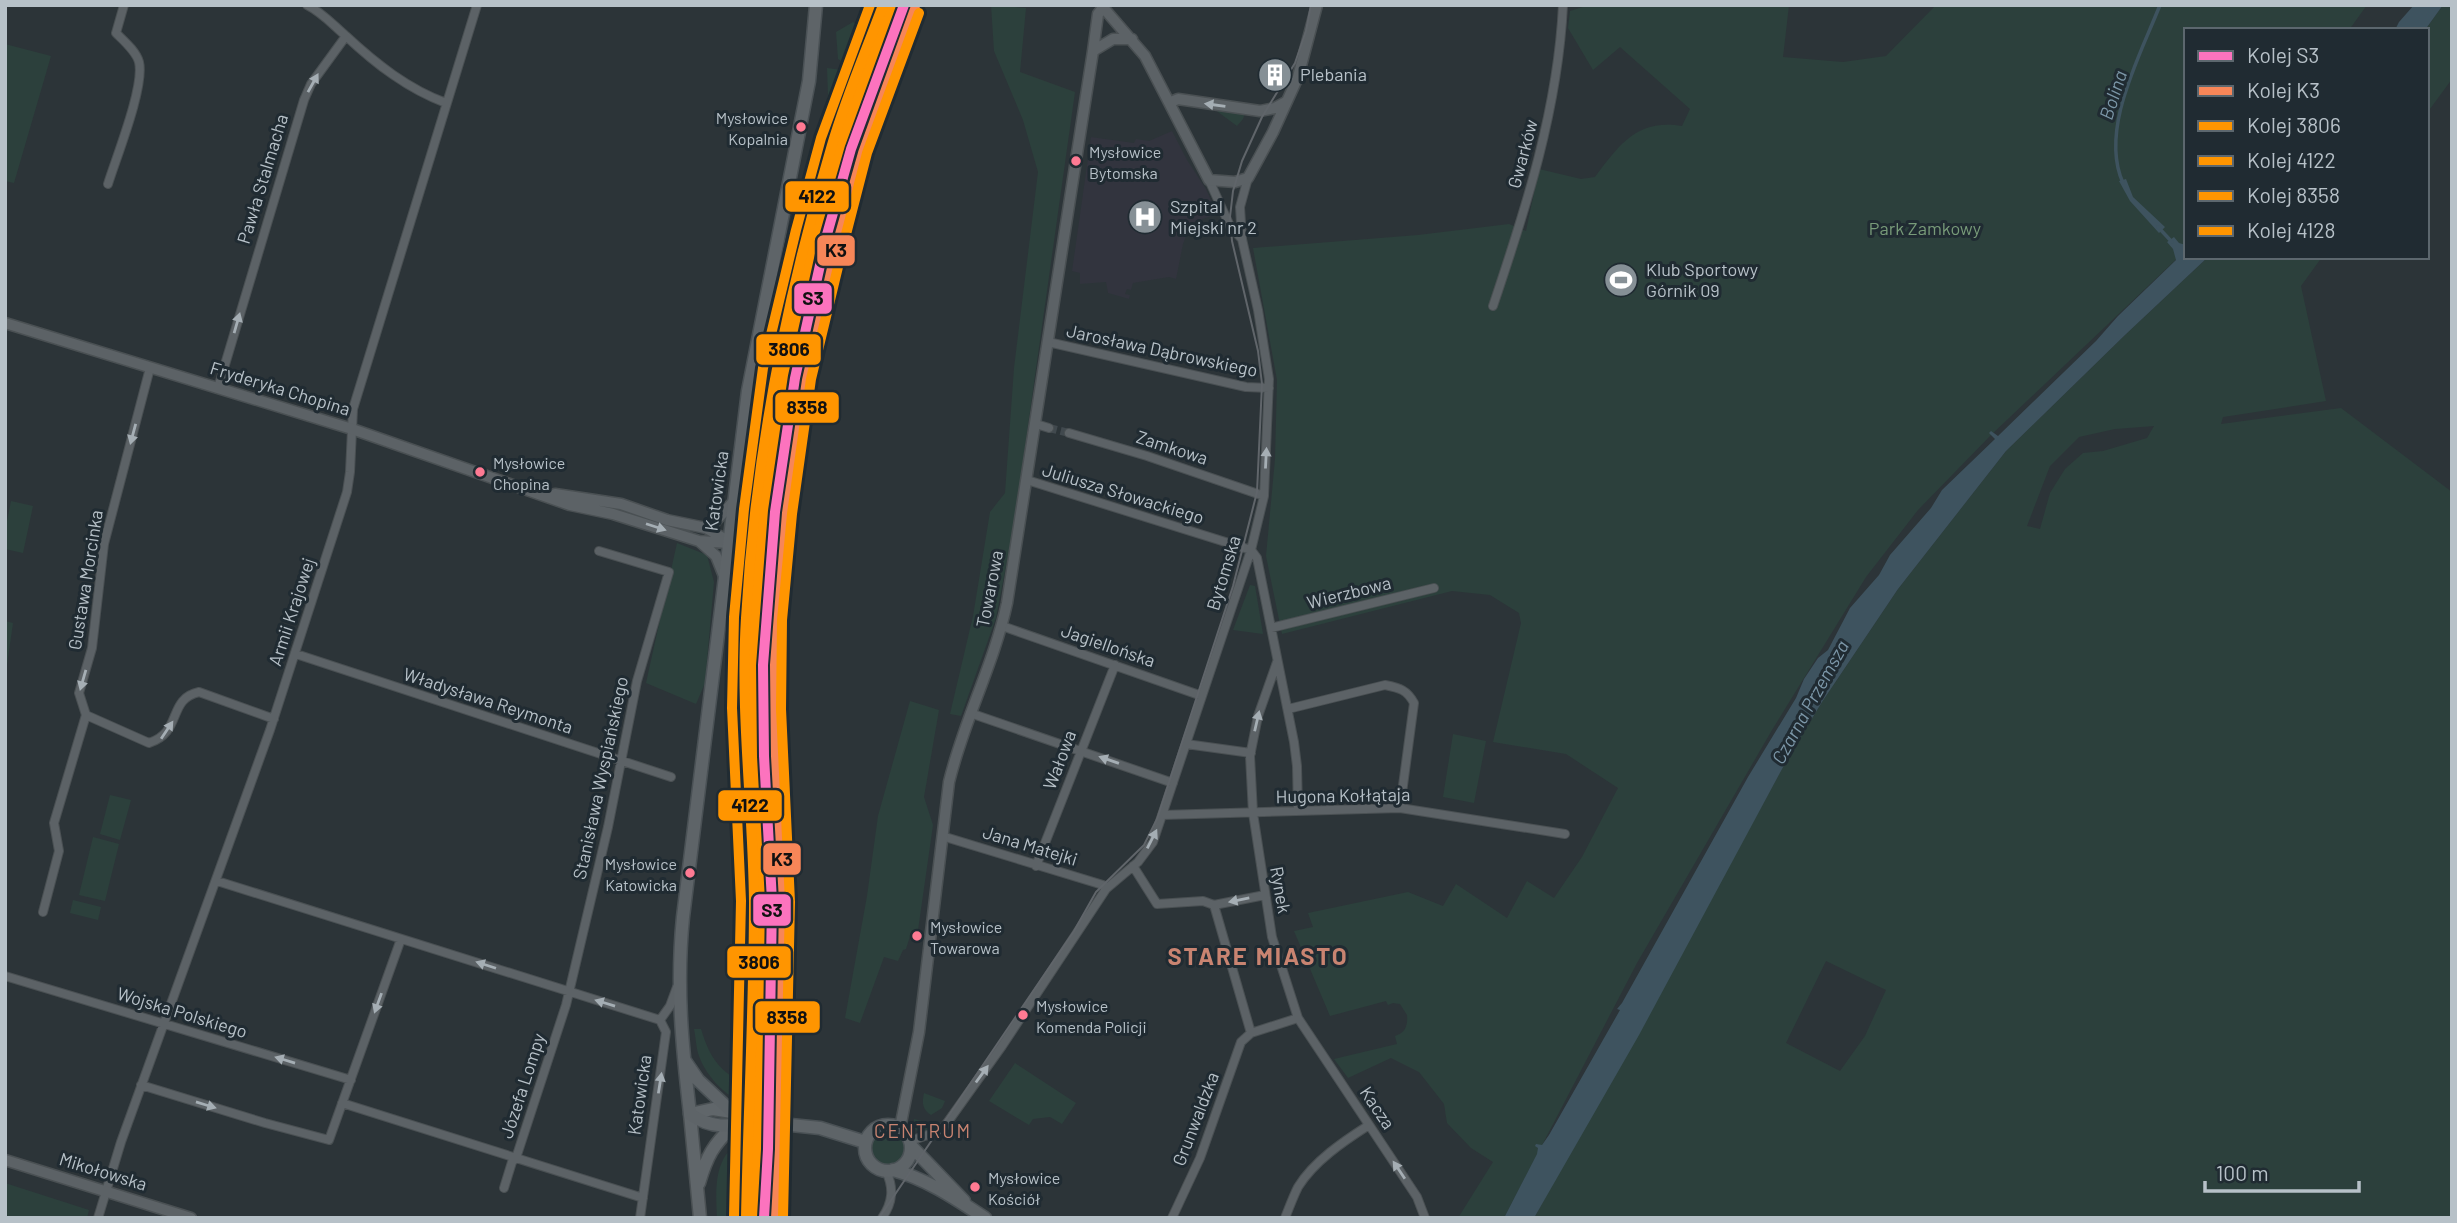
<svg xmlns="http://www.w3.org/2000/svg" width="2457" height="1223" font-family="Barlow,sans-serif">
	<rect width="100%" height="100%" fill="#2c3438"/>
	<path fill="#32343e" d="M1172 131 1187 160 1206 189 1217 214 1191 223 1183 244 1176 279 1169 277 1133 283 1131 290 1127 289 1125 294 1130 295 1129 299 1108 293 1106 282 1080 284V273L1072 271 1091 137 1134 143 1136 139 1149 141Z"/>
	<path fill="#2c403c" fill-rule="evenodd" d="M880 5H887L823 183 777 378 751 571 736 569 765 356 797 192 814 151 828 95 827 68 858 72Z
		M991 5 1026 8 1020 72 1075 92 1014 525 996 618 961 716 950 714 973 616 990 512 1005 493 1014 368 1038 172 1023 120 994 51Z
		M1589 5H1789L1783 57 1843 62 1886 56 1936 5H2367L2349 30H2186V250L1990 436 1918 510 1866 577 1772 730 1637 963 1504 1218H1458L1493 1162 1471 1148 1447 1123 1444 1104 1419 1072 1391 1058 1348 1078 1334 1059 1397 1044 1395 1036C1405 1033 1408 1026 1407 1015L1400 1004 1393 1003 1388 1005 1386 1001 1330 1016 1294 931 1313 927 1308 913 1408 892 1443 906 1456 884 1507 918 1527 881 1554 898 1582 857 1618 788 1566 754 1493 742 1521 623 1519 613 1490 595 1452 591 1282 634 1266 556 1275 459 1277 380 1253 248 1418 235 1509 224 1526 231 1539 169 1581 179 1595 177C1620 144 1637 119 1682 126L1690 109 1620 47 1593 70 1568 28 1570 11Z
		M2443 5H2452V79L2427 113V30H2425Z
		M853 22 862 28 848 65 838 59 836 32Z
		M5 44 51 56 14 183 5 181Z
		M1214 109 1245 113 1243 119 1237 126Z
		M2208 257H2322L2301 286 2326 401 2223 417 2221 424 2341 408 2452 492V1218H1534L1788 758 1822 702 1898 589 2006 451 2125 335ZM2154 426 2147 438 2103 451 2083 453 2065 469 2050 493 2040 529 2027 526 2050 466 2079 437 2115 429ZM1826 961 1886 990 1865 1036 1840 1071 1786 1043Z
		M11 501 33 506 23 553 5 549V531Z
		M677 543 707 555 714 582 705 683 696 704 646 683Z
		M1250 585 1255 586 1263 634 1233 630Z
		M5 621 13 623 6 672H5Z
		M910 701 939 710 924 797 933 825 918 930H912L906 949 903 950 898 961 884 957 860 1023 845 1018 867 896 878 816Z
		M1453 734 1486 741 1474 803 1443 797Z
		M110 795 131 800 120 840 100 834Z
		M93 837 119 844 105 901 79 895Z
		M73 900 101 907 98 920 70 913Z
		M694 1029H701C711 1061 719 1069 747 1087L751 1104C729 1102 706 1076 699 1056 696 1048 696 1038 694 1029Z
		M1015 1063 1076 1103 1062 1124 1050 1117 1033 1119 1029 1125 989 1101Z
		M924 1093 945 1101 942 1108 931 1115C922 1109 922 1103 924 1093Z
		M914 1119 930 1123 936 1127 927 1132 920 1133 914 1128Z
		M890 1129 898 1132 906 1140 902 1161 887 1166 877 1161 868 1147C871 1136 877 1129 890 1129Z
		M756 1136 751 1218H717C715 1182 714 1146 756 1136Z
		M5 1183 89 1210 87 1218H5Z"/>
	<path fill="#3e535f" d="M2414 5H2443L2425 30H2395L2399 22Z
		M2126 179 2133 197 2165 227 2159 233 2130 201 2119 181Z
		M2174 237 2179 243 2186 245V257H2208L2125 335 2006 451 1898 589 1822 702 1788 758 1639 1035 1534 1218H1504L1537 1154 1538 1148 1535 1146 1536 1144 1542 1145 1549 1135 1620 1010 1617 1009 1622 1003 1748 777 1796 698 1804 679 1818 658 1828 650 1850 608 1879 575 1890 555 1931 508 1942 490 1995 439 1989 433 1991 431 1998 436 2096 341 2118 316 2176 260 2173 249 2167 242Z"/>
	<g fill="none" stroke-linecap="round" stroke-linejoin="round">
		<path stroke="#3e535f" stroke-width="3.5" d="M2123 183C2099 130 2140 56 2160 5
			M2158 227 2172 242"/>
		<path stroke="#41494e" stroke-width="8" stroke-dasharray="8 4" stroke-linecap="butt" d="M1049 428 1069 433"/>
		<g stroke="#4a5053" stroke-width="10">
			<path id="minor" d="M307 5C323 13 333 25 346 36 376 64 408 89 446 103
				M830 117 856 65 874 5
				M1209 180 1230 226 1242 239
				M108 184C116 158 145 86 139 62 136 51 124 41 116 33L124 5
				M1493 306C1526 208 1558 109 1563 5
				M1048 342 1246 387 1269 388
				M218 388 304 100 311 84 346 36
				M1036 424 1049 428
				M1069 433 1147 456 1264 496
				M1027 480 1251 550
				M1251 550 1257 558 1294 742 1297 766 1298 811
				M1002 626 1202 696
				M1271 628 1434 588
				M296 654 671 777
				M1288 709 1385 685C1400 688 1407 690 1414 703L1400 808
				M970 713 1173 783
				M86 715 149 743C183 732 167 699 199 692L274 719
				M1186 744 1251 753
				M1162 815 1400 808 1565 834
				M942 836 1103 885 1106 889
				M1036 866 1115 665
				M1133 866 1157 904 1203 901 1214 905 1265 895
				M217 881 660 1020
				M1214 905 1251 1033
				M43 912 59 851 54 823 86 715 79 693 92 648 104 544 150 368
				M5 976 351 1080
				M1298 1018 1417 1197 1425 1218
				M660 1020 670 1006 677 987
				M141 1085 265 1123 329 1140 401 939
				M342 1103 643 1198
				M910 1141 942 1130 1002 1046 1106 889 1138 862 1153 842 1251 550 1264 496 1269 379 1258 310 1242 239 1240 207 1248 178
				M504 1188 512 1162 516 1158 566 1005 608 827 637 681 669 572 599 551
				M98 1218 121 1142 270 730 347 492 350 472 353 409 477 5
				M640 1218 666 1032 660 1020
				M882 1218C893 1202 894 1188 886 1171
				M1172 1218 1200 1158 1241 1042 1251 1033 1298 1018 1272 937 1253 813 1250 756 1258 716 1277 662
				M1285 1218C1289 1208 1293 1197 1298 1187 1314 1161 1344 1141 1369 1125"/>
		</g>
		<g stroke="#4a5053" stroke-width="13">
			<path id="tertiary" d="M1101 5 1145 56 1209 180 1235 182 1248 178 1273 132 1298 77 1317 5
				M1093 51 1113 39H1132
				M1171 102 1178 99 1260 111 1275 108 1286 102
				M5 323 352 429 570 505 613 514 699 541 728 543
				M555 494 621 504 667 520 706 528 728 541
				M706 528 714 523 733 502
				M699 541 716 556 724 576
				M900 1128 919 1032 949 782C964 720 994 664 1007 603L1093 51 1098 14 1103 8
				M5 1160 191 1218"/>
		</g>
		<g stroke="#4a5053" stroke-width="15">
			<path id="secondary" d="M699 1183C707 1156 713 1145 733 1126
				M700 1218 690 1114 713 1109 732 1112"/>
		</g>
		<g stroke="#4a5155" stroke-width="15">
			<path id="primary" d="M685 1061 698 1080 732 1112 753 1121 820 1128 865 1142
				M753 1121C729 1127 711 1129 690 1114 682 1045 676 986 683 917L748 391 809 81 816 5
				M865 1148a23 23 0 1 1 46 0a23 23 0 1 1-46 0Z
				M911 1146 964 1201
				M893 1170C927 1179 956 1199 985 1218"/>
		</g>
		<use href="#minor" stroke="#5c6266" stroke-width="8"/>
		<use href="#tertiary" stroke="#5c6266" stroke-width="10"/>
		<use href="#secondary" stroke="#60666a" stroke-width="12"/>
		<use href="#primary" stroke="#5e6468" stroke-width="12"/>
		<path stroke="#60656a" stroke-width="2" d="M879 1218 1074 931 1096 892 1144 845 1157 819 1233 586 1257 492 1262 384 1258 351 1232 241 1230 217 1233 191 1242 161 1262 117 1295 63 1306 31 1311 5"/>
		<g stroke="#202b32" stroke-width="16">
			<path id="rail-1" d="M764 1218 768 1149 772 901 764 756 763 665 775 512 795 378 826 238 851 149 904 5"/>
		</g>
		<g stroke="#202b32" stroke-width="16">
			<path id="rail-2" d="M776 1218 780 1149 784 901 776 756 775 665 787 513 807 380 838 241 863 153 915 9"/>
		</g>
		<g stroke="#202b32" stroke-width="16">
			<path id="rail-3" d="M752 1217 756 1149 760 901 752 757 751 665 763 510 783 375 814 235 840 145 891 5"/>
		</g>
		<g stroke="#202b32" stroke-width="16">
			<path id="rail-4" d="M746 1218C748 1113 754 1007 754 902 753 807 740 713 746 618 755 458 786 298 832 145 846 97 866 51 883 5"/>
		</g>
		<g stroke="#202b32" stroke-width="16">
			<path id="rail-5" d="M783 1218 790 902 781 709 782 620 792 514 811 379 844 242 867 153 919 13"/>
		</g>
		<g stroke="#202b32" stroke-width="16">
			<path id="rail-6" d="M734 1217 741 901 732 708 734 617 744 509 763 368 796 230 821 138 870 5"/>
		</g>
		<use href="#rail-1" stroke="#fc73be" stroke-width="10"/>
		<use href="#rail-2" stroke="#f78658" stroke-width="10"/>
		<use href="#rail-3" stroke="#ff9500" stroke-width="10"/>
		<use href="#rail-4" stroke="#ff9500" stroke-width="10"/>
		<use href="#rail-5" stroke="#ff9500" stroke-width="10"/>
		<use href="#rail-6" stroke="#ff9500" stroke-width="10"/>
	</g>
	<defs><path id="oneway-solid" d="M-6-.8H1V-3.2L6.5 0L1 3.2V.8H-6Z" transform="scale(1.75)"/></defs>
	<g fill="#a5aeb4">
		<use href="#oneway-solid" transform="translate(313 83) rotate(-61)"/>
		<use href="#oneway-solid" transform="translate(1215 105) rotate(-172)"/>
		<use href="#oneway-solid" transform="translate(237 323) rotate(-74)"/>
		<use href="#oneway-solid" transform="translate(133 434) rotate(105)"/>
		<use href="#oneway-solid" transform="translate(1266 458) rotate(-87)"/>
		<use href="#oneway-solid" transform="translate(656 527) rotate(18)"/>
		<use href="#oneway-solid" transform="translate(83 680) rotate(106)"/>
		<use href="#oneway-solid" transform="translate(1257 721) rotate(-77)"/>
		<use href="#oneway-solid" transform="translate(167 730) rotate(-56)"/>
		<use href="#oneway-solid" transform="translate(1109 760) rotate(-161)"/>
		<use href="#oneway-solid" transform="translate(1152 839) rotate(-63)"/>
		<use href="#oneway-solid" transform="translate(1239 900) rotate(169)"/>
		<use href="#oneway-solid" transform="translate(486 965) rotate(-162)"/>
		<use href="#oneway-solid" transform="translate(378 1003) rotate(110)"/>
		<use href="#oneway-solid" transform="translate(605 1003) rotate(-163)"/>
		<use href="#oneway-solid" transform="translate(285 1060) rotate(-163)"/>
		<use href="#oneway-solid" transform="translate(982 1074) rotate(-54)"/>
		<use href="#oneway-solid" transform="translate(660 1083) rotate(-81)"/>
		<use href="#oneway-solid" transform="translate(206 1105) rotate(17)"/>
		<use href="#oneway-solid" transform="translate(1399 1170) rotate(-124)"/>
	</g>
	<defs>
		<g id="building-disc" transform="scale(1.75)"><circle r="9.5" fill="#869096" stroke="#202b32"/><path d="M-4-6H4V6H1V3H-1V6H-4ZM-2.5-4.3h1.7v1.8h-1.7ZM.8-4.3h1.7v1.8H.8ZM-2.5-1h1.7V.8h-1.7ZM.8-1h1.7V.8H.8Z" fill="#fff"/></g>
		<g id="hospital-disc" transform="scale(1.75)"><circle r="9.5" fill="#869096" stroke="#202b32"/><path d="M-5-5h3v3.5h4V-5h3V5h-3V1.5h-4V5h-3Z" fill="#fff"/></g>
		<g id="stadium-disc" transform="scale(1.75)"><circle r="9.5" fill="#869096" stroke="#202b32"/><path d="M0-5a6.5 5 0 1 0 0 10a6.5 5 0 1 0 0-10ZM-3.5-1.8h7v3.6h-7Z" fill="#fff"/></g>
	</defs>
	<g fill-rule="evenodd">
		<use href="#building-disc" x="1275" y="75"/>
		<use href="#hospital-disc" x="1145" y="217"/>
		<use href="#stadium-disc" x="1621" y="280"/>
	</g>
	<g fill="#fe7a93" stroke="#202b32" stroke-width="2.5">
		<circle cx="801" cy="127" r="6"/>
		<circle cx="1076" cy="161" r="6"/>
		<circle cx="480" cy="472" r="6"/>
		<circle cx="690" cy="873" r="6"/>
		<circle cx="917" cy="936" r="6"/>
		<circle cx="1023" cy="1015" r="6"/>
		<circle cx="975" cy="1187" r="6"/>
	</g>
	<g text-anchor="middle" stroke-width="6" stroke-linejoin="round" paint-order="stroke">
		<g font-size="16" fill="#b7c1c8" stroke="#202b32" text-anchor="start">
			<text x="788" y="124" text-anchor="end">Mysłowice<tspan x="788" dy="21">Kopalnia</tspan></text>
			<text x="1089" y="158">Mysłowice<tspan x="1089" dy="21">Bytomska</tspan></text>
			<text x="493" y="469">Mysłowice<tspan x="493" dy="21">Chopina</tspan></text>
			<text x="677" y="870" text-anchor="end">Mysłowice<tspan x="677" dy="21">Katowicka</tspan></text>
			<text x="930" y="933">Mysłowice<tspan x="930" dy="21">Towarowa</tspan></text>
			<text x="1036" y="1012">Mysłowice<tspan x="1036" dy="21">Komenda Policji</tspan></text>
			<text x="988" y="1184">Mysłowice<tspan x="988" dy="21">Kościół</tspan></text>
		</g>
		<g font-size="18" fill="#b7c1c8" stroke="#202b32" text-anchor="start">
			<text x="1300" y="81">Plebania</text>
			<text x="1170" y="213">Szpital<tspan x="1170" dy="21">Miejski nr 2</tspan></text>
			<text x="1646" y="276">Klub Sportowy<tspan x="1646" dy="21">Górnik 09</tspan></text>
		</g>
		<g font-size="18" fill="#b7c1c8" stroke="#202b32">
			<text transform="translate(1523 154) rotate(-75)" y="6">Gwarków</text>
			<text transform="translate(263 179) rotate(-73)" y="6">Pawła Stalmacha</text>
			<text transform="translate(1162 351) rotate(12)" y="6">Jarosława Dąbrowskiego</text>
			<text transform="translate(280 389) rotate(17)" y="6">Fryderyka Chopina</text>
			<text transform="translate(1172 448) rotate(18)" y="6">Zamkowa</text>
			<text transform="translate(717 491) rotate(-82)" y="6">Katowicka</text>
			<text transform="translate(1123 494) rotate(17)" y="6">Juliusza Słowackiego</text>
			<text transform="translate(1224 573) rotate(-73)" y="6">Bytomska</text>
			<text transform="translate(86 580) rotate(-81)" y="6">Gustawa Morcinka</text>
			<text transform="translate(990 589) rotate(-79)" y="6">Towarowa</text>
			<text transform="translate(1349 593) rotate(-14)" y="6">Wierzbowa</text>
			<text transform="translate(292 612) rotate(-72)" y="6">Armii Krajowej</text>
			<text transform="translate(1108 646) rotate(19)" y="6">Jagiellońska</text>
			<text transform="translate(488 701) rotate(18)" y="6">Władysława Reymonta</text>
			<text transform="translate(1060 760) rotate(-69)" y="6">Wałowa</text>
			<text transform="translate(601 778) rotate(-78)" y="6">Stanisława Wyspiańskiego</text>
			<text transform="translate(1343 796) rotate(-1)" y="6">Hugona Kołłątaja</text>
			<text transform="translate(1030 846) rotate(17)" y="6">Jana Matejki</text>
			<text transform="translate(1280 890) rotate(80)" y="6">Rynek</text>
			<text transform="translate(182 1013) rotate(17)" y="6">Wojska Polskiego</text>
			<text transform="translate(523 1086) rotate(-72)" y="6">Józefa Lompy</text>
			<text transform="translate(640 1095) rotate(-82)" y="6">Katowicka</text>
			<text transform="translate(1377 1108) rotate(56)" y="6">Kacza</text>
			<text transform="translate(1196 1119) rotate(-69)" y="6">Grunwaldzka</text>
			<text transform="translate(103 1172) rotate(17)" y="6">Mikołowska</text>
		</g>
		<g font-size="18" fill="#789b79" stroke="#202b32">
			<text x="1925" y="235">Park Zamkowy</text>
		</g>
		<g font-size="19" font-style="italic" fill="#7c97a8" stroke="#202b32">
			<text transform="translate(2113 95) rotate(-72)" y="7">Bolina</text>
			<text transform="translate(1810 702) rotate(-61)" y="7">Czarna Przemsza</text>
		</g>
		<g font-size="19" letter-spacing="2" fill="#c98471" stroke="#202b32">
			<text x="923" y="1138">CENTRUM</text>
		</g>
		<g font-size="24" font-weight="bold" letter-spacing="2" fill="#c98471" stroke="#202b32">
			<text x="1258" y="965">STARE MIASTO</text>
		</g>
	</g>
	<g stroke="#202b32" stroke-width="2.5">
		<rect x="784" y="180" width="66" height="33" rx="7" fill="#ff9500"/>
		<rect x="816" y="234" width="40" height="33" rx="7" fill="#f78658"/>
		<rect x="793" y="282" width="40" height="33" rx="7" fill="#fc73be"/>
		<rect x="755" y="333" width="67" height="33" rx="7" fill="#ff9500"/>
		<rect x="774" y="391" width="66" height="33" rx="7" fill="#ff9500"/>
		<rect x="717" y="789" width="66" height="33" rx="7" fill="#ff9500"/>
		<rect x="762" y="842" width="40" height="34" rx="7" fill="#f78658"/>
		<rect x="752" y="893" width="40" height="34" rx="7" fill="#fc73be"/>
		<rect x="726" y="945" width="66" height="34" rx="7" fill="#ff9500"/>
		<rect x="754" y="1000" width="67" height="34" rx="7" fill="#ff9500"/>
	</g>
	<g font-size="19" text-anchor="middle" font-weight="bold" fill="#111">
		<text x="817" y="203">4122</text>
		<text x="836" y="257">K3</text>
		<text x="813" y="305">S3</text>
		<text x="789" y="356">3806</text>
		<text x="807" y="414">8358</text>
		<text x="750" y="812">4122</text>
		<text x="782" y="866">K3</text>
		<text x="772" y="917">S3</text>
		<text x="759" y="969">3806</text>
		<text x="787" y="1024">8358</text>
	</g>
	<rect width="2457" height="1223" fill="none" stroke="#b7c1c8" stroke-width="14"/>
	<rect x="2184" y="28" width="245" height="231" fill="#202b32" stroke="#5c676e" stroke-width="2"/>
	<rect x="2198" y="51" width="35" height="10" fill="#fc73be" stroke="#5c676e" stroke-width="2"/>
	<text x="2247" y="63" font-size="21" fill="#b7c1c8">Kolej S3</text>
	<rect x="2198" y="86" width="35" height="10" fill="#f78658" stroke="#5c676e" stroke-width="2"/>
	<text x="2247" y="98" font-size="21" fill="#b7c1c8">Kolej K3</text>
	<rect x="2198" y="121" width="35" height="10" fill="#ff9500" stroke="#5c676e" stroke-width="2"/>
	<text x="2247" y="133" font-size="21" fill="#b7c1c8">Kolej 3806</text>
	<rect x="2198" y="156" width="35" height="10" fill="#ff9500" stroke="#5c676e" stroke-width="2"/>
	<text x="2247" y="168" font-size="21" fill="#b7c1c8">Kolej 4122</text>
	<rect x="2198" y="191" width="35" height="10" fill="#ff9500" stroke="#5c676e" stroke-width="2"/>
	<text x="2247" y="203" font-size="21" fill="#b7c1c8">Kolej 8358</text>
	<rect x="2198" y="226" width="35" height="10" fill="#ff9500" stroke="#5c676e" stroke-width="2"/>
	<text x="2247" y="238" font-size="21" fill="#b7c1c8">Kolej 4128</text>
	<path d="M2205 1181v10h154v-10" fill="none" stroke="#b7c1c8" stroke-width="3.5"/>
	<text x="2216" y="1181" font-size="21" fill="#b7c1c8" stroke="#202b32" stroke-width="5" paint-order="stroke">100 m</text>
</svg>
